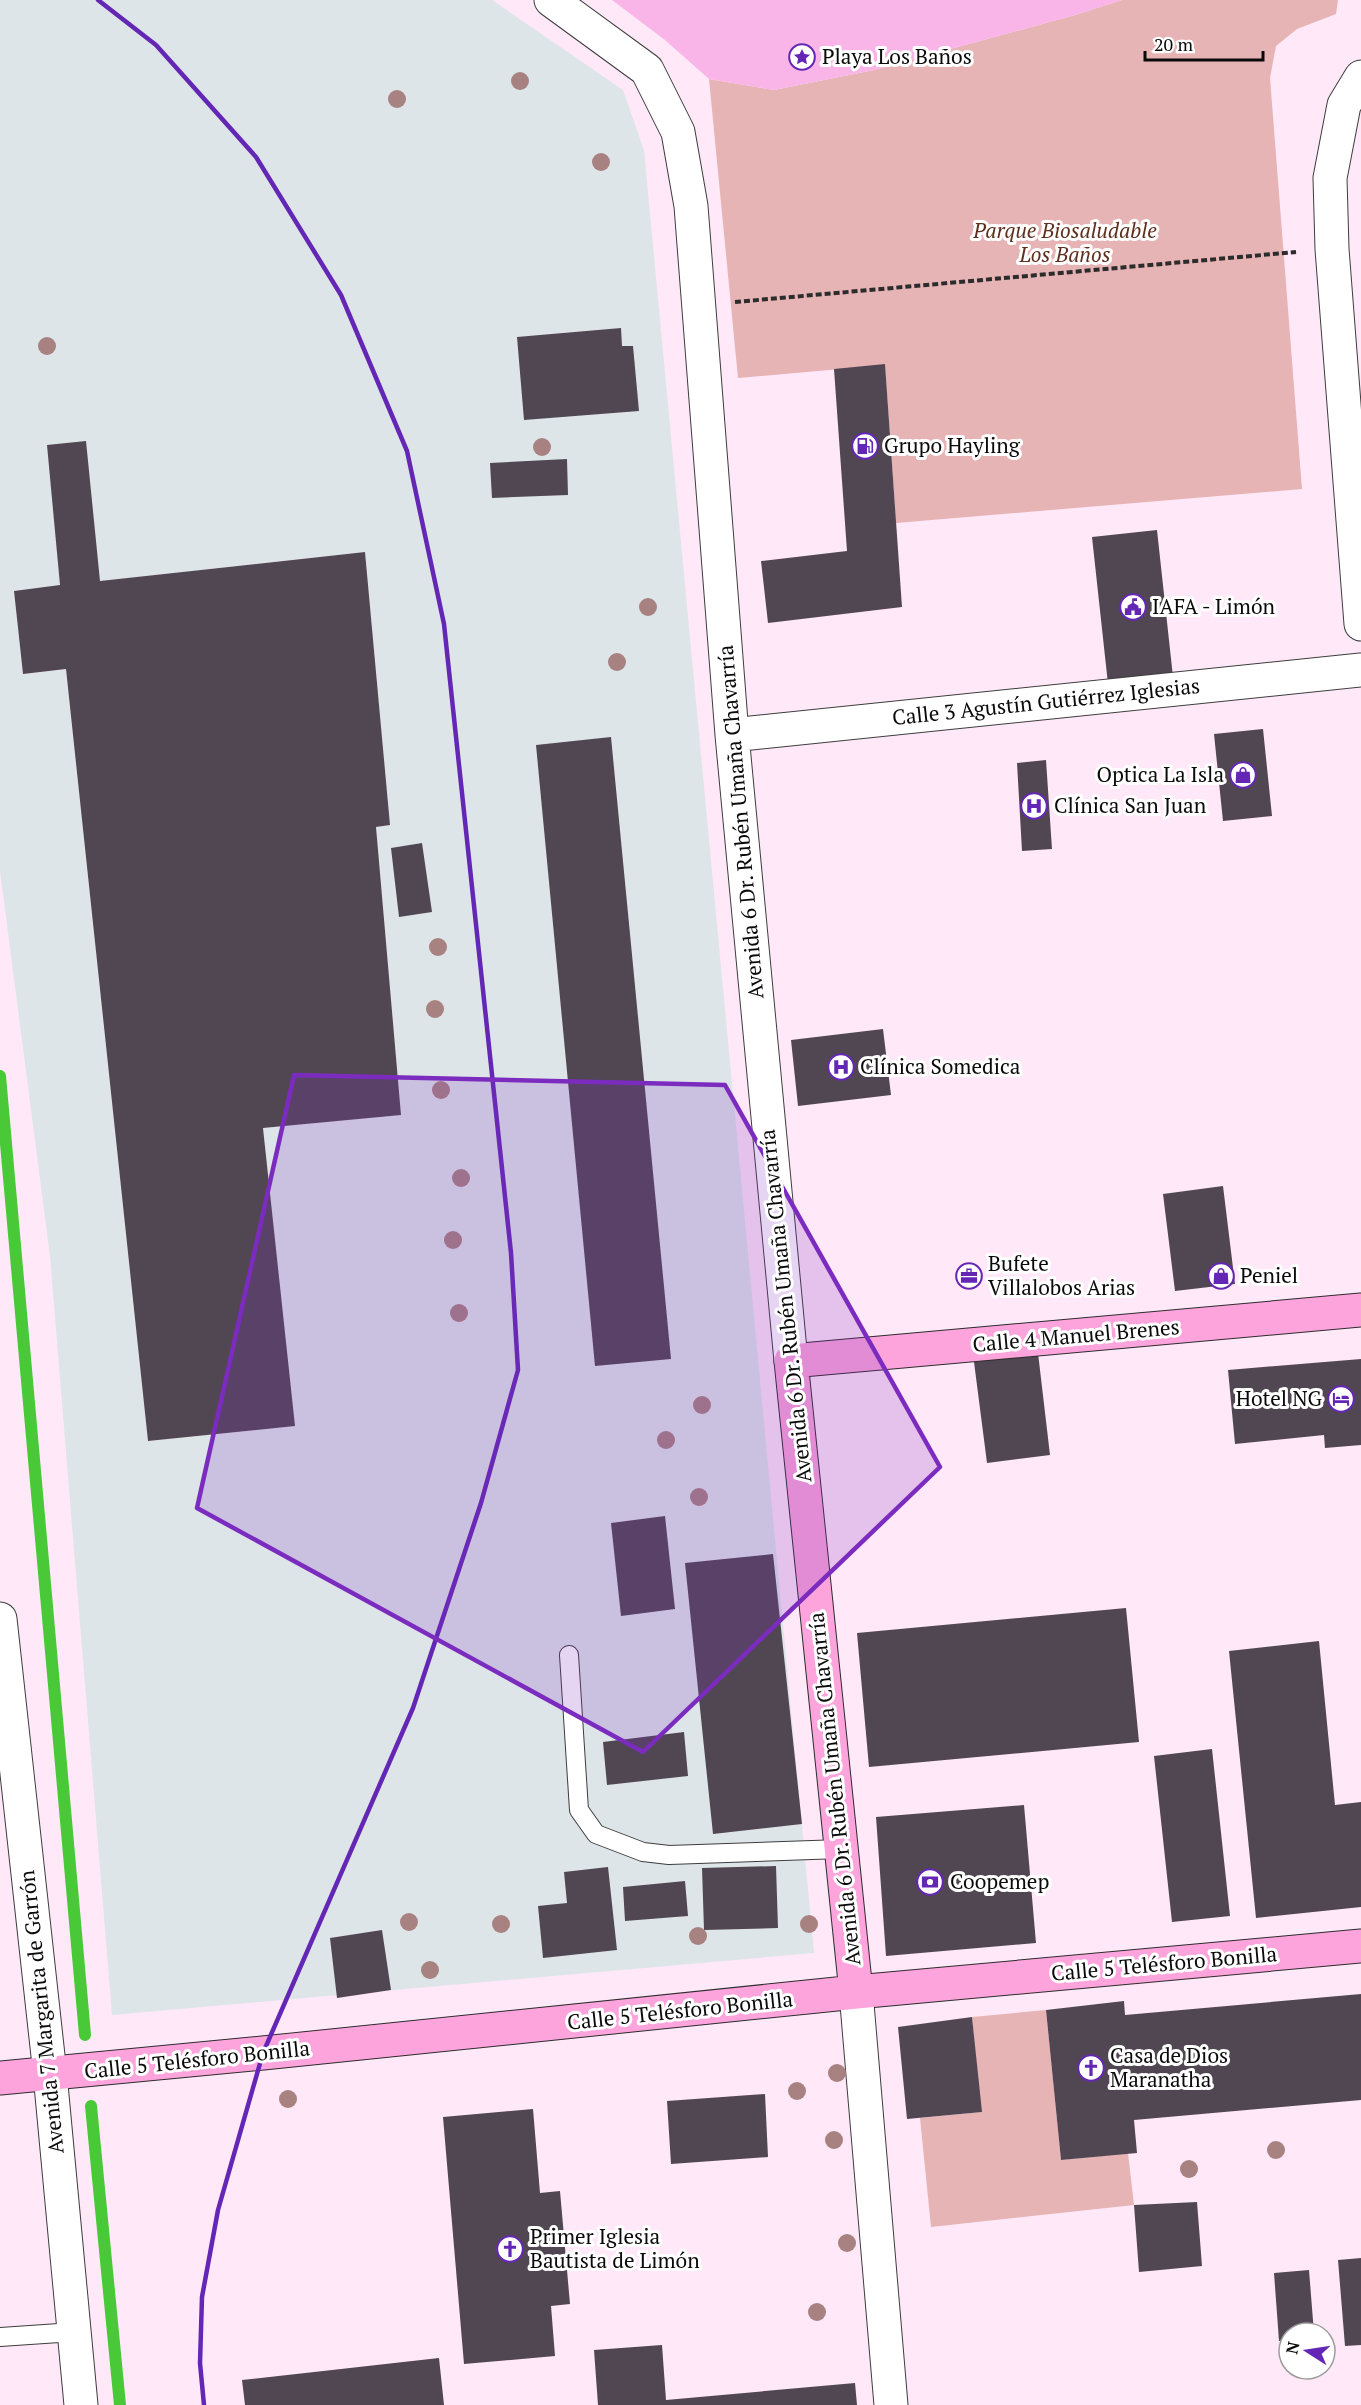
<svg xmlns="http://www.w3.org/2000/svg" width="1361" height="2405" font-family="'PT Serif',serif">
	<rect width="100%" height="100%" fill="#ffe8f8"/>
	<path fill="#dee5e9" fill-rule="evenodd" d="M0 0H492L623 90 644 150 814 1953 112 2015 50 1256 0 871ZM365 552 390 825 376 827 401 1115 263 1128 294 1426 148 1441 66 669 23 674 14 591Z"/>
	<path fill="#e7b4b6" d="M1122 0H1338L1336 14 1297 29 1276 46 1270 78 1302 489 896 523 885 365 738 378 709 79 774 90 874 70 1075 15Z
		M1046 2010 1061 2160 1128 2153 1134 2205 931 2227 920 2118 981 2112 972 2017Z"/>
	<path fill="#f9b5e8" d="M612 0H1122L1075 15 874 70 774 90 709 79 665 40Z"/>
	<g fill="none" stroke-linecap="round" stroke-linejoin="round">
		<path stroke="#49c937" stroke-width="12" d="M0 1076 85 2035
			M91 2106 120 2405"/>
	</g>
	<path fill="#514752" d="M621 328 622 346H633L639 411 524 420 517 337Z
		M885 364 902 607 768 623 761 561 847 551 834 369Z
		M86 441 100 581 365 552 390 825 376 827 401 1115 263 1128 295 1426 148 1441 66 669 23 674 14 591 60 585 47 445Z
		M567 459 568 495 492 498 490 463Z
		M1157 530 1173 677 1108 684 1092 537Z
		M1263 729 1272 816 1223 821 1214 734Z
		M611 737 671 1359 595 1366 536 745Z
		M1046 760 1052 849 1022 851 1017 763Z
		M422 843 432 912 399 917 391 848Z
		M883 1029 891 1095 798 1106 791 1040Z
		M1223 1186 1235 1284 1175 1291 1163 1194Z
		M1038 1353 1050 1455 987 1463 974 1362Z
		M1361 1359V1445L1325 1448 1324 1435 1235 1444 1228 1370Z
		M665 1516 675 1609 621 1616 611 1523Z
		M773 1554 802 1824 713 1834 685 1563Z
		M1126 1608 1139 1742 869 1767 857 1633Z
		M1319 1641 1335 1805 1361 1802V1907L1256 1918 1229 1651Z
		M684 1732 688 1776 607 1785 603 1742Z
		M1212 1749 1230 1916 1172 1922 1154 1756Z
		M1024 1805 1036 1943 886 1956 876 1817Z
		M776 1866 778 1928 704 1930 702 1868Z
		M608 1867 617 1950 543 1958 538 1906 567 1903 564 1872Z
		M685 1881 688 1916 625 1921 623 1887Z
		M382 1930 391 1990 337 1998 330 1938Z
		M1361 1994V2100L1134 2120 1137 2153 1061 2160 1046 2010 1124 2001 1125 2015Z
		M972 2017 982 2112 907 2119 898 2027Z
		M765 2094 768 2157 671 2164 667 2101Z
		M533 2109 540 2193 560 2191 570 2304 551 2306 555 2356 464 2364 443 2117Z
		M1197 2202 1202 2266 1139 2272 1134 2205Z
		M1361 2258V2345L1345 2346 1338 2260Z
		M1309 2270 1314 2333H1289V2340L1279 2341 1274 2273Z
		M662 2345 666 2400 855 2383 857 2405H598L594 2350Z
		M439 2358 444 2405H245L242 2380Z"/>
	<g fill="none" stroke-linecap="round" stroke-linejoin="round">
		<g stroke="#3d3d3d" stroke-width="20">
			<path id="lane" d="M569 1655 579 1810 596 1834 643 1852 669 1855 841 1849
				M0 2337 74 2332"/>
		</g>
		<g stroke="#3d3d3d" stroke-width="35">
			<path id="street" d="M551 0 647 70 678 132 691 206 732 735 791 1361
				M1361 77 1344 105 1330 178 1332 249 1361 624
				M732 735 1361 670
				M0 1619 50 2074 81 2405
				M856 1992 891 2405"/>
		</g>
		<g stroke="#2c2c2c" stroke-width="35">
			<path id="secondary" d="M856 1992 791 1361 1361 1310
				M0 2078 263 2053 856 1992 1361 1946"/>
		</g>
		<path stroke="#2c2c2c" stroke-width="4" stroke-dasharray="6 3" stroke-linecap="butt" d="M735 302 1296 252"/>
		<use href="#lane" stroke="#fff" stroke-width="18"/>
		<use href="#street" stroke="#fff" stroke-width="33"/>
		<use href="#secondary" stroke="#fda4dd" stroke-width="33"/>
		<path stroke="#6427b5" stroke-width="4.5" d="M98 0 156 45 256 157 341 295 407 451 444 624 511 1253 518 1370 481 1503 413 1708 263 2053 218 2210 202 2297 200 2363 204 2405"/>
	</g>
	<g fill="#a78280">
		<circle cx="520" cy="81" r="9"/>
		<circle cx="397" cy="99" r="9"/>
		<circle cx="601" cy="162" r="9"/>
		<circle cx="47" cy="346" r="9"/>
		<circle cx="542" cy="447" r="9"/>
		<circle cx="648" cy="607" r="9"/>
		<circle cx="617" cy="662" r="9"/>
		<circle cx="438" cy="947" r="9"/>
		<circle cx="435" cy="1009" r="9"/>
		<circle cx="441" cy="1090" r="9"/>
		<circle cx="461" cy="1178" r="9"/>
		<circle cx="453" cy="1240" r="9"/>
		<circle cx="459" cy="1313" r="9"/>
		<circle cx="702" cy="1405" r="9"/>
		<circle cx="666" cy="1440" r="9"/>
		<circle cx="699" cy="1497" r="9"/>
		<circle cx="409" cy="1922" r="9"/>
		<circle cx="501" cy="1924" r="9"/>
		<circle cx="809" cy="1924" r="9"/>
		<circle cx="698" cy="1936" r="9"/>
		<circle cx="430" cy="1970" r="9"/>
		<circle cx="837" cy="2073" r="9"/>
		<circle cx="797" cy="2091" r="9"/>
		<circle cx="288" cy="2099" r="9"/>
		<circle cx="834" cy="2140" r="9"/>
		<circle cx="1276" cy="2150" r="9"/>
		<circle cx="1189" cy="2169" r="9"/>
		<circle cx="847" cy="2243" r="9"/>
		<circle cx="817" cy="2312" r="9"/>
	</g>
	<path fill="#7b2cbf" fill-opacity="0.2" stroke="#7b2cbf" stroke-width="4.5" stroke-linejoin="round" d="M294 1075 725 1085 940 1467 643 1752 197 1508Z"/>
	<defs>
		<g id="sight-ring" transform="scale(1.35)"><circle r="9.5" fill="#fff" stroke="#6427b5" stroke-width="1.5"/><path d="M0-6L1.8-2.2L6-1.7L2.9 1.2L3.7 5.4L0 3.3L-3.7 5.4L-2.9 1.2L-6-1.7L-1.8-2.2Z" fill="#6427b5"/></g>
		<g id="fuel-ring" transform="scale(1.35)"><circle r="9.5" fill="#fff" stroke="#6427b5" stroke-width="1.5"/><path d="M-5.5-6h7V0h2V4h1.3V-2.5L3-4.5l.8-.8L6-3V5H2.5V1h-1V6h-7ZM-4.2-4.7v3.2H.2V-4.7Z" fill="#6427b5"/></g>
		<g id="civic-ring" transform="scale(1.35)"><circle r="9.5" fill="#fff" stroke="#6427b5" stroke-width="1.5"/><path d="M-.6-6.5H3V-4.5H.6V-3L4-1V1h2V6H-6V1h2V-1L-.6-3ZM-1.2 2.5V6h2.4V2.5Z" fill="#6427b5"/></g>
		<g id="shop-ring" transform="scale(1.35)"><circle r="9.5" fill="#fff" stroke="#6427b5" stroke-width="1.5"/><path d="M-5-2.5h2.3a2.7 3.5 0 0 1 5.4 0H5L5.5 6h-11ZM-1.5-2.5h3a1.5 2.3 0 0 0-3 0Z" fill="#6427b5"/></g>
		<g id="hospital-ring" transform="scale(1.35)"><circle r="9.5" fill="#fff" stroke="#6427b5" stroke-width="1.5"/><path d="M-5-5h3v3.5h4V-5h3V5h-3V1.5h-4V5h-3Z" fill="#6427b5"/></g>
		<g id="office-ring" transform="scale(1.35)"><circle r="9.5" fill="#fff" stroke="#6427b5" stroke-width="1.5"/><path d="M-6-3h4V-5.5h4V-3h4V5H-6ZM-1-4.5V-3h2v-1.5ZM-6 0V1H6V0Z" fill="#6427b5"/></g>
		<g id="hotel-ring" transform="scale(1.35)"><circle r="9.5" fill="#fff" stroke="#6427b5" stroke-width="1.5"/><path d="M-6-4.5h1.5V1H6V5H4.5V3h-9V5H-6ZM-4 0a1.8 1.8 0 1 1 3.6 0ZM.5 0V-2.5h3Q6-2.5 6 0Z" fill="#6427b5"/></g>
		<g id="bank-ring" transform="scale(1.35)"><circle r="9.5" fill="#fff" stroke="#6427b5" stroke-width="1.5"/><path d="M-6-4H6V4H-6ZM0-2.3a2.3 2.3 0 1 0 0 4.6a2.3 2.3 0 1 0 0-4.6Z" fill="#6427b5"/></g>
		<g id="church-ring" transform="scale(1.35)"><circle r="9.5" fill="#fff" stroke="#6427b5" stroke-width="1.5"/><path d="M-1.2-6h2.4v3.5h3.3v2.4h-3.3V6h-2.4V-.1h-3.3v-2.4h3.3Z" fill="#6427b5"/></g>
	</defs>
	<g fill-rule="evenodd">
		<use href="#sight-ring" x="802" y="57"/>
		<use href="#fuel-ring" x="865" y="446"/>
		<use href="#civic-ring" x="1133" y="607"/>
		<use href="#shop-ring" x="1243" y="775"/>
		<use href="#hospital-ring" x="1034" y="806"/>
		<use href="#hospital-ring" x="841" y="1067"/>
		<use href="#office-ring" x="969" y="1276"/>
		<use href="#shop-ring" x="1221" y="1276"/>
		<use href="#hotel-ring" x="1341" y="1399"/>
		<use href="#bank-ring" x="930" y="1882"/>
		<use href="#church-ring" x="1091" y="2068"/>
		<use href="#church-ring" x="510" y="2249"/>
	</g>
	<g text-anchor="middle" stroke-width="6" stroke-linejoin="round" paint-order="stroke">
		<g font-size="21" fill="#0a0a0a" stroke="#fff" text-anchor="start">
			<text x="822" y="64">Playa Los Baños</text>
			<text x="884" y="453">Grupo Hayling</text>
			<text x="1152" y="614">IAFA - Limón</text>
			<text x="1224" y="782" text-anchor="end">Optica La Isla</text>
			<text x="1054" y="813">Clínica San Juan</text>
			<text x="860" y="1074">Clínica Somedica</text>
			<text x="988" y="1271">Bufete<tspan x="988" dy="24">Villalobos Arias</tspan></text>
			<text x="1240" y="1283">Peniel</text>
			<text x="1322" y="1406" text-anchor="end">Hotel NG</text>
			<text x="950" y="1889">Coopemep</text>
			<text x="1110" y="2063">Casa de Dios<tspan x="1110" dy="24">Maranatha</tspan></text>
			<text x="530" y="2244">Primer Iglesia<tspan x="530" dy="24">Bautista de Limón</tspan></text>
		</g>
		<g font-size="21" font-style="italic" fill="#5f2f1d" stroke="#fff">
			<text x="1065" y="238">Parque Biosaludable<tspan x="1065" dy="24">Los Baños</tspan></text>
		</g>
		<g font-size="21" fill="#0a0a0a" stroke="#fff">
			<text transform="translate(1046 702) rotate(-6)" y="7">Calle 3 Agustín Gutiérrez Iglesias</text>
			<text transform="translate(741 822) rotate(-95)" y="7">Avenida 6 Dr. Rubén Umaña Chavarría</text>
			<text transform="translate(786 1306) rotate(-96)" y="7">Avenida 6 Dr. Rubén Umaña Chavarría</text>
			<text transform="translate(1076 1336) rotate(-5)" y="7">Calle 4 Manuel Brenes</text>
			<text transform="translate(835 1789) rotate(-96)" y="7">Avenida 6 Dr. Rubén Umaña Chavarría</text>
			<text transform="translate(1164 1964) rotate(-5)" y="7">Calle 5 Telésforo Bonilla</text>
			<text transform="translate(680 2011) rotate(-6)" y="7">Calle 5 Telésforo Bonilla</text>
			<text transform="translate(42 2012) rotate(-96)" y="7">Avenida 7 Margarita de Garrón</text>
			<text transform="translate(197 2060) rotate(-6)" y="7">Calle 5 Telésforo Bonilla</text>
		</g>
	</g>
	<g transform="translate(1307 2351) rotate(282)"><circle r="28" fill="#ffffff" stroke="#9d9d9d" stroke-width="1.5"/>
	<path d="M0-4.5L10 22L0 15L-10 22Z" fill="#6427b5"/>
	<text y="-9" font-size="16" font-weight="bold" text-anchor="middle" fill="#0a0a0a">N</text>
	</g>
	<path d="M1145 51v9h118v-9" fill="none" stroke="#0a0a0a" stroke-width="3"/>
	<text x="1154" y="51" font-size="18" fill="#0a0a0a" stroke="#ffffff" stroke-width="4.5" paint-order="stroke">20 m</text>
</svg>
